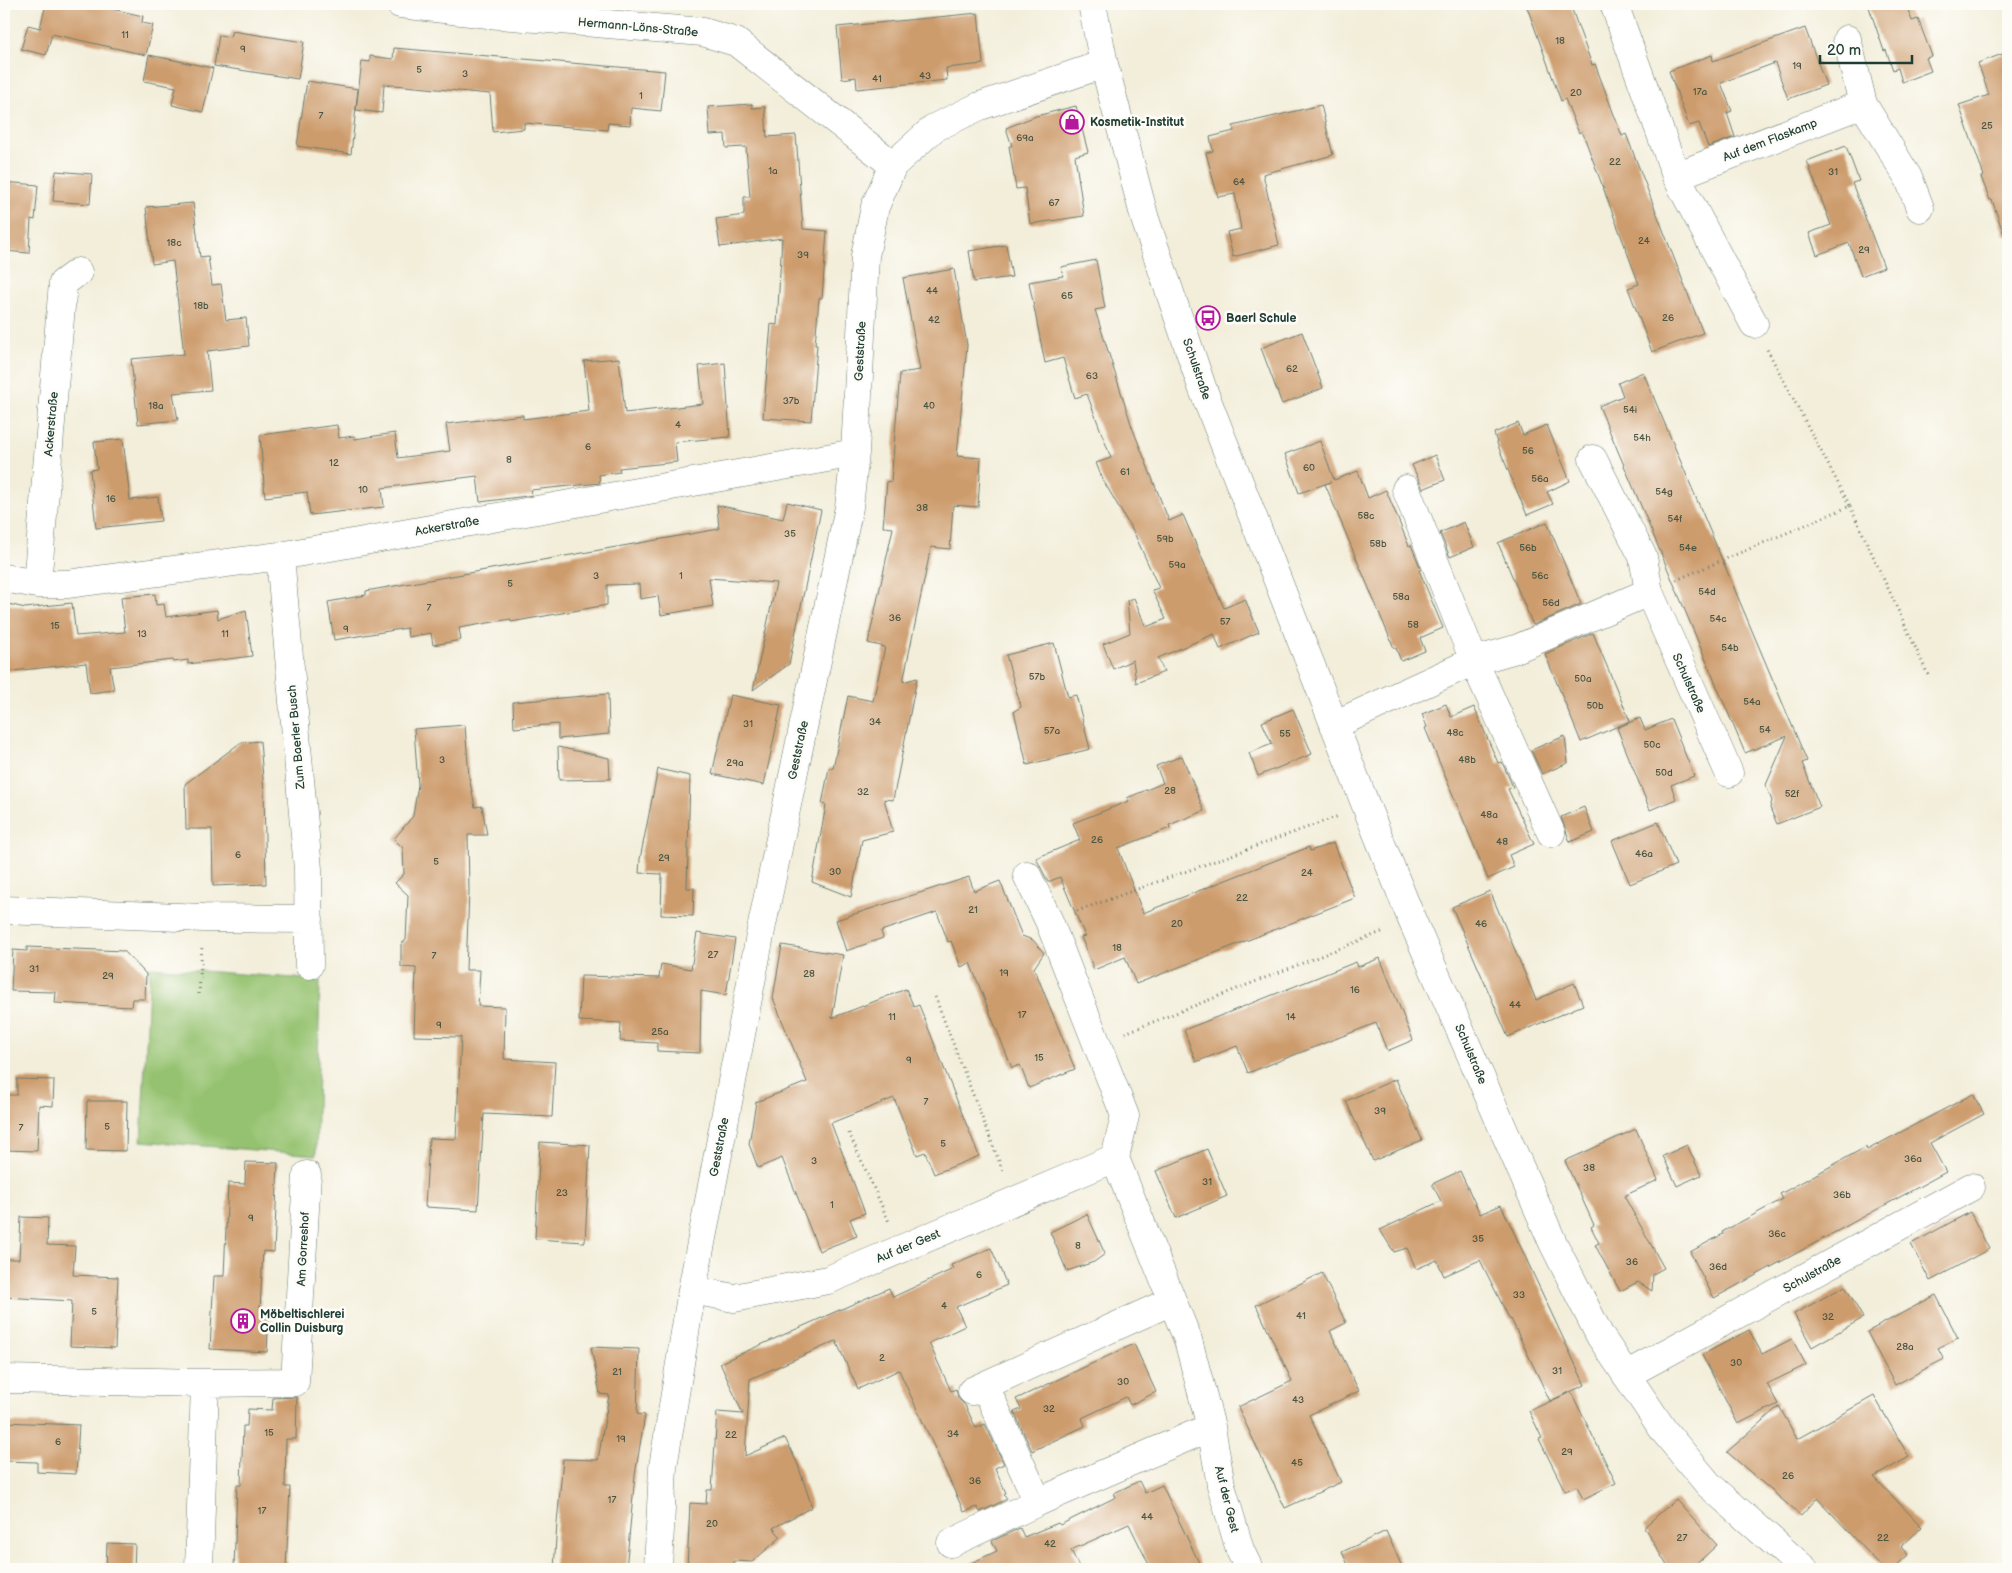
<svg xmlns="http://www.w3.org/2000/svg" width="2012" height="1573" font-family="'Balsamiq Sans',sans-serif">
	<rect width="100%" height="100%" fill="#fdfcf7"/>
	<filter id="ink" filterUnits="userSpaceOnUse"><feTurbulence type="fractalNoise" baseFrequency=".02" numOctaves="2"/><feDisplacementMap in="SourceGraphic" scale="10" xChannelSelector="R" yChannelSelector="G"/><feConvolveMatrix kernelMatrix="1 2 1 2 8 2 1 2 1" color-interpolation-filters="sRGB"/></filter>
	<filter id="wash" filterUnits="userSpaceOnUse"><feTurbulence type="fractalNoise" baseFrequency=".0096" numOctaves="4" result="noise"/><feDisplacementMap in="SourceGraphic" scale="20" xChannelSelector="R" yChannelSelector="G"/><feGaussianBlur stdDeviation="1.12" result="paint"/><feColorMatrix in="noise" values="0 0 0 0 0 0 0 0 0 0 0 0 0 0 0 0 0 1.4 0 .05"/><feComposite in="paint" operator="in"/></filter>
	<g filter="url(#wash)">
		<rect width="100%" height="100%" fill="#f3eeda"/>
		<path fill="#95c270" stroke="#5a8052" d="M150 967 320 980 316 1155 141 1141Z"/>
		<g id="blocks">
			<path fill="#cd9c6d" d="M46 4H89L143 16 142 23 153 25 146 55 52 34 46 55 21 49 28 25 40 28Z
				M1526 4H1570L1592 65 1595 64 1622 136 1626 134 1703 333 1652 352 1628 288 1639 284 1582 131 1579 133 1565 99 1561 101Z
				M1868 4H1906L1912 21 1918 19 1932 56 1926 58 1931 71 1902 82 1898 68 1893 70 1886 50 1884 51Z
				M978 13 983 64 946 68 947 80 857 89 856 77 842 79 837 27Z
				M1805 28 1826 85 1788 99 1775 63 1721 83 1732 111 1727 113 1735 137 1708 147 1699 123 1689 126 1669 71 1712 55 1713 61Z
				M232 31 304 42 298 79 214 66 219 35 230 37Z
				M394 48 665 71 661 111 631 108 630 125 608 123 607 130 524 123V129L493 132 490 94 384 84 382 113 356 110 362 61 370 62V56L393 59Z
				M2008 52V235H2004L1992 200H1990L1981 177 1984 176 1959 105 1989 95 1978 63Z
				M149 55 213 68 203 112 172 105 176 87 144 81Z
				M307 81 358 89 351 154 297 146Z
				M752 104V108L765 107 767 137 796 135 803 229 827 231 822 298H819L815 345H817L811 421 763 418 771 324 777 325 782 238 720 247 716 219 744 215V197H750L746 147 726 148 725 134 710 135 708 107Z
				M1321 105 1333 155 1263 174 1279 245 1233 257 1227 232 1241 229 1235 194 1218 197 1206 153 1213 151 1210 137 1234 131 1233 126Z
				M1076 106 1088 152 1075 156 1084 216 1030 224 1025 188 1016 189 1009 146H1012L1006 128 1036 116Z
				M1846 146 1859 181 1852 183 1884 267 1861 276 1849 243 1817 255 1809 233 1831 225 1807 161Z
				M56 171 92 174 90 204 53 201Z
				M4 182 38 185 35 220 31 219 29 253 4 251Z
				M193 203 200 257 208 256 212 285 221 284 226 320 246 318 249 346 207 351 211 390 173 393 178 420 138 424 131 359 184 354 173 261 152 264 146 207Z
				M1006 245 1012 277 974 282 969 251Z
				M1096 260 1105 308 1095 310 1132 427 1169 521 1183 515 1224 608 1245 599 1259 632 1220 649 1214 634 1158 658 1164 672 1136 683 1133 660 1113 669 1103 644 1130 633 1127 600 1134 598 1146 627 1166 619 1152 590 1159 588 1135 535 1103 480 1096 463 1111 458 1087 394 1075 398 1063 358 1045 363 1029 282 1063 276 1061 267Z
				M954 269 967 345 957 456 981 458 978 507 953 505 950 549 931 547 903 682 917 678 893 800 884 799 893 832 862 840 851 897 812 882 826 805 822 804 829 768H833L848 696 873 701 885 647 868 643 893 528 883 527 887 481 891 482 900 373 920 370 903 278Z
				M1302 332 1323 388 1282 404 1261 348Z
				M619 358 625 413 703 404 699 366 725 363 730 437 675 442 677 462 619 468 620 472 599 475 600 483 531 490 532 495 527 496 480 502 477 476 382 488 384 507 310 515 307 492 265 497 260 435 337 425 339 438 354 436 355 439 395 433 398 458 450 451 446 424 523 415V419L589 411 584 361Z
				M1643 372 1807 761 1802 763 1820 807 1777 824 1770 808 1772 801 1766 785 1787 736 1745 753 1599 406 1623 396 1618 383Z
				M1518 423 1523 435 1547 425 1570 481 1547 492 1553 504 1527 515 1498 446 1494 433Z
				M123 439 130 500 158 497 161 521 96 528 90 470 97 469 94 442Z
				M1320 441 1334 480 1358 471 1368 498 1386 490 1409 546 1411 545 1421 569 1419 570 1443 628 1420 638 1425 651 1401 661 1396 648H1394L1325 484 1331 482 1299 493 1285 454Z
				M1435 455 1445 480 1423 489 1412 465Z
				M787 502 821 510 789 664 753 690 776 583 709 578 713 606 661 615 658 596 640 599 639 584 607 585V605L511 622V619L459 628 461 640 433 645 431 633 408 637 407 628 334 640 328 602 366 595V591L719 529 717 505 783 519Z
				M1464 522 1474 547 1450 557 1440 533Z
				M1547 522 1581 604 1533 625 1498 543Z
				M155 594 156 605 164 604 166 617 217 610 218 619 246 610 252 656 188 664V660L174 662 173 660 110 667 114 690 90 693 86 663 4 672V603L25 608 72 603 76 636 125 632 121 597Z
				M1593 633 1630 721 1581 742 1545 654Z
				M1054 643 1068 697 1076 695 1090 749 1027 765 1014 711 1021 707 1006 655Z
				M608 694 609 734 558 739V724L514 728 513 702Z
				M730 695 781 705 764 785 712 774Z
				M1446 704 1451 717 1474 707 1498 763 1502 762 1513 787 1508 789 1534 844 1509 855 1514 867 1488 879 1425 728 1427 727 1422 714Z
				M1293 709 1312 754 1258 776 1249 753 1272 744 1262 722Z
				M1640 718 1645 730 1671 719 1694 776 1671 785 1676 799 1650 810 1617 728Z
				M465 725 469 777 475 807 482 806 487 835H468L469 891 466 970H480L478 1006 505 1007 504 1059 555 1062 552 1117 484 1114 478 1210 425 1207 429 1138 456 1139 461 1037 414 1036 416 968 401 967V944L406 940 408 895 395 883 404 874 403 848 394 839 413 816 418 785 414 729Z
				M1565 736 1568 763 1542 774 1531 750Z
				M260 741 264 792 266 884 213 886 212 829H186L185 784 240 743Z
				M558 747 609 758 610 779 559 780Z
				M1182 756 1204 811 1169 825 1170 828 1118 848 1143 913 1309 847 1310 851 1333 843 1355 898 1136 984 1125 957 1094 970 1081 937 1085 936 1060 877 1048 882 1036 858 1080 840 1073 823 1129 801 1127 798 1163 783 1156 766Z
				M658 769 690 776 687 888H694L693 916 661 915 662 874 639 873 640 859Z
				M1584 807 1594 832 1570 842 1561 817Z
				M1658 822 1676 865 1630 884 1612 841Z
				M969 877 974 891 1000 881 1022 936 1033 940 1044 953 1034 968 1075 1069 1029 1088 1020 1065 1012 1068 970 963 961 967 951 941 948 942 937 912 881 931 883 938 846 951 836 920Z
				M1490 891 1536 1000 1574 983 1583 1005 1508 1037 1452 907Z
				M697 933 735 939 726 995 701 991 700 1053 657 1051V1043L620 1041 621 1023 579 1021 581 976 659 978 661 964 691 969Z
				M782 945 843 955 832 1018 906 989 914 1007 919 1005 979 1156 934 1174 925 1152 917 1155 894 1098 831 1123 865 1213 850 1219 857 1236 819 1251 782 1158 758 1168 749 1144 756 1102 807 1082 773 998Z
				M27 947 124 951 146 974 145 999H132L131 1007 55 1003 56 992 11 991 13 950 27 951Z
				M1380 958 1413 1040 1387 1051 1376 1023 1248 1073 1237 1046 1196 1062 1184 1030 1356 962 1358 967Z
				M17 1079 54 1080 53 1106 39 1105 37 1151 4 1150V1095H17Z
				M1396 1079 1422 1140 1373 1161 1346 1101Z
				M1973 1094 1984 1114 1930 1143 1946 1172 1714 1298 1690 1252 1723 1234 1722 1232 1783 1199 1780 1194 1866 1147 1867 1150Z
				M87 1101H127L126 1151 86 1150Z
				M1636 1129 1658 1180 1624 1196 1664 1268 1653 1274 1652 1291 1638 1282 1620 1291 1595 1245 1599 1243 1591 1227 1594 1225 1565 1161Z
				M540 1142 590 1145 585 1242 535 1239Z
				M1687 1145 1701 1175 1677 1186 1663 1156Z
				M1207 1149 1227 1196 1176 1218 1156 1171Z
				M246 1162 278 1163 274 1252 263 1251 260 1310H269L267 1352 210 1349 214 1276H224L228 1183 245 1184Z
				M1460 1171 1480 1214 1501 1205 1585 1385 1550 1401 1511 1319 1510 1320 1480 1260 1444 1276 1437 1260 1416 1269 1407 1248 1394 1252 1380 1230 1441 1201 1432 1184Z
				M1970 1212 1989 1249 1930 1281 1911 1244Z
				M1087 1214 1105 1254 1094 1262 1067 1271 1050 1232Z
				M21 1217 48 1218 47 1245 75 1246 73 1275 118 1277 115 1348 70 1346 72 1301 4 1297V1259H19Z
				M991 1248 1007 1285 956 1307 965 1326 929 1343 951 1391 956 1389 958 1398 965 1405 976 1428 985 1424 1004 1464 995 1468 1006 1493 1004 1494 1007 1499 980 1512 977 1507 964 1512 899 1370 858 1389 836 1341 750 1379 745 1456 785 1438 798 1465 812 1507 773 1528 781 1537 752 1562 734 1561V1569H687L690 1503 706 1504 707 1490H712L717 1412 743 1414 720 1363 889 1288 893 1297 953 1269 951 1265Z
				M1322 1273 1346 1323 1330 1331 1359 1391 1309 1415 1341 1482 1285 1508 1238 1407 1292 1381 1256 1305Z
				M1845 1286 1863 1318 1812 1347 1794 1314Z
				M1936 1295 1958 1338 1938 1348 1944 1359 1895 1385 1867 1332Z
				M1749 1330 1762 1354 1792 1339 1806 1365 1767 1384 1778 1404 1738 1424 1702 1355Z
				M1134 1344 1156 1392 1130 1405 1126 1397 1082 1418 1085 1426 1032 1451 1014 1412 1021 1409 1016 1399Z
				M591 1347 639 1349 637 1414 645 1415 635 1475 626 1569H554L557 1523 563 1459 598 1460 609 1395 600 1394Z
				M1571 1392 1616 1483 1583 1499 1577 1486 1565 1491 1539 1439 1542 1438 1529 1411Z
				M1874 1396 1909 1457 1874 1477 1922 1527 1901 1547 1908 1555 1893 1569H1884L1817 1498 1801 1516 1727 1452 1779 1406 1797 1439Z
				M297 1397 296 1439H286L285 1487H290L286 1569H234L237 1485H241L243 1426H247L248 1409 272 1410 273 1398Z
				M4 1422 79 1425 76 1474 37 1472V1462L4 1461Z
				M1139 1481 1145 1493 1162 1485 1202 1569H1151L1129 1524 1071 1550 1080 1569H958L997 1551 992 1541 1020 1528 1024 1537 1058 1523 1060 1525 1116 1497 1114 1493Z
				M1676 1499 1717 1545 1691 1569H1669L1644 1527Z
				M1386 1531 1403 1569H1350L1342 1552Z
				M107 1543 135 1544 134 1569H106Z"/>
		</g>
	</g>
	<g filter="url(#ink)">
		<use href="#blocks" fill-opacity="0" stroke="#697b6e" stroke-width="1"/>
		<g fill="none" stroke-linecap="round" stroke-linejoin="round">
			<g stroke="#697b6e" stroke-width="29">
				<path id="minor" d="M400 4 488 14 703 32 736 42 893 165
					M1092 4 1104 64 1145 219 1202 387 1366 806 1412 920 1553 1243 1600 1336 1664 1431 1709 1485 1804 1569
					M1614 4 1676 176 1754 324
					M1847 39 1863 104 1909 179 1920 208
					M1676 176 1863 104
					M1593 459 1643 557 1649 592
					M1406 489 1474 661 1551 833
					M280 556 308 869 309 965
					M4 578 37 584H67L280 556 855 453
					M37 584 63 283 78 272
					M1334 725 1474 661 1516 649 1649 592 1729 773
					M1027 875 1049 921 1125 1116 1115 1158
					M4 910 204 918 309 919
					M692 1290 734 1298 828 1280 1115 1158 1188 1340 1211 1427 1221 1485 1240 1550 1249 1569
					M1626 1375 1971 1187
					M4 1379 205 1383 295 1382 307 1175
					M985 1386 1038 1502
					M972 1391 1172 1301
					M951 1543 1038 1502 1211 1427
					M199 1569 205 1383
					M658 1569 663 1467 692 1290 762 925 849 507 855 453 865 256 875 207 893 165 934 128 980 106 1104 64"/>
			</g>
			<path stroke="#697b6e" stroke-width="3" stroke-dasharray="1 4" stroke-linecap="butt" d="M1850 506 1929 677
				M1676 580 1850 506 1767 349
				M1077 911 1339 816
				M199 994 202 946
				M935 997 1004 1174
				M1125 1033 1384 931
				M849 1133 889 1222"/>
			<use href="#minor" stroke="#fff" stroke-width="28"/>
		</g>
	</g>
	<defs>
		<g id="shop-ring" transform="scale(1.25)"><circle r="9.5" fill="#fdfcf7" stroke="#b5179e" stroke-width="1.5"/><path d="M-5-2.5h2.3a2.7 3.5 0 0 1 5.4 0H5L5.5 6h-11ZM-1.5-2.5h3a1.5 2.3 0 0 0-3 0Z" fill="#b5179e"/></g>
		<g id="bus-ring" transform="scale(1.25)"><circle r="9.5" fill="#fdfcf7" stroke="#b5179e" stroke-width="1.5"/><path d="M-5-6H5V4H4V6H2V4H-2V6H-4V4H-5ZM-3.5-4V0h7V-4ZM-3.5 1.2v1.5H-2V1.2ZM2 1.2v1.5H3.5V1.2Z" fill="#b5179e"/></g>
		<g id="building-ring" transform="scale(1.25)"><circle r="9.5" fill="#fdfcf7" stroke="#b5179e" stroke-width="1.5"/><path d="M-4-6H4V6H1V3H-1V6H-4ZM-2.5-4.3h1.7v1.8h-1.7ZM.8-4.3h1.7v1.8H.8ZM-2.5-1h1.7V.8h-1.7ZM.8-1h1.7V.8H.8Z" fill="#b5179e"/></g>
	</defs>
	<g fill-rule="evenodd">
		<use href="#shop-ring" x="1072" y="122"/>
		<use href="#bus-ring" x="1208" y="318"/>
		<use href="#building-ring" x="243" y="1321"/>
	</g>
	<g text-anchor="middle" stroke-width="5" stroke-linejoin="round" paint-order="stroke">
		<g font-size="10" fill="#4a5542">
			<text x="125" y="38">11</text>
			<text x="1560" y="44">18</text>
			<text x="243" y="52">9</text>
			<text x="1797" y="69">19</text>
			<text x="419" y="73">5</text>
			<text x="465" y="77">3</text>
			<text x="925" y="79">43</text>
			<text x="877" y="82">41</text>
			<text x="1700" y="95">17a</text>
			<text x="1576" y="96">20</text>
			<text x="641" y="99">1</text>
			<text x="321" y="119">7</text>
			<text x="1987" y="129">25</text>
			<text x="1025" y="141">69a</text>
			<text x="1615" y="165">22</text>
			<text x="773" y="174">1a</text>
			<text x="1833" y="175">31</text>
			<text x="1239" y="185">64</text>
			<text x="1054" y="206">67</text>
			<text x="1644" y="244">24</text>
			<text x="174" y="246">18c</text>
			<text x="1864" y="253">29</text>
			<text x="803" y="258">39</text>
			<text x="932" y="294">44</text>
			<text x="1067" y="299">65</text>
			<text x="201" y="309">18b</text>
			<text x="1668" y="321">26</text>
			<text x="934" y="323">42</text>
			<text x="1292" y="372">62</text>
			<text x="1092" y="379">63</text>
			<text x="791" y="404">37b</text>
			<text x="156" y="409">18a</text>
			<text x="929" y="409">40</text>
			<text x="1630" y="413">54i</text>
			<text x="678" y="428">4</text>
			<text x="1642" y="441">54h</text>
			<text x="588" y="450">6</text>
			<text x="1528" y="454">56</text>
			<text x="509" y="463">8</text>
			<text x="334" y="466">12</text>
			<text x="1309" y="471">60</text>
			<text x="1125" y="475">61</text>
			<text x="1540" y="482">56a</text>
			<text x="363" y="493">10</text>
			<text x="1664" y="495">54g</text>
			<text x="111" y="502">16</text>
			<text x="922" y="511">38</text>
			<text x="1366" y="519">58c</text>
			<text x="1675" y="522">54f</text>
			<text x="790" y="537">35</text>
			<text x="1165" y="542">59b</text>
			<text x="1378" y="547">58b</text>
			<text x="1528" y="551">56b</text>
			<text x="1688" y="551">54e</text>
			<text x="1177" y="568">59a</text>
			<text x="596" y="579">3</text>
			<text x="681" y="579">1</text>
			<text x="1540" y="579">56c</text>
			<text x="510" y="587">5</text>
			<text x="1707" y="595">54d</text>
			<text x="1401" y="600">58a</text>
			<text x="1551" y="606">56d</text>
			<text x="429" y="611">7</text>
			<text x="895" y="621">36</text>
			<text x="1718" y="622">54c</text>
			<text x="1225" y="625">57</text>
			<text x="1413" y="628">58</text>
			<text x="55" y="629">15</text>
			<text x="346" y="632">9</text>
			<text x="142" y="637">13</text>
			<text x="225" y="637">11</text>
			<text x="1730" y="651">54b</text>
			<text x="1037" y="680">57b</text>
			<text x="1583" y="682">50a</text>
			<text x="1752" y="705">54a</text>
			<text x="1595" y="709">50b</text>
			<text x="875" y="725">34</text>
			<text x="748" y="727">31</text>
			<text x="1765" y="733">54</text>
			<text x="1052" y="734">57a</text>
			<text x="1455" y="736">48c</text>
			<text x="1285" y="737">55</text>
			<text x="1652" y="748">50c</text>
			<text x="442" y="763">3</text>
			<text x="1467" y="763">48b</text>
			<text x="735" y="766">29a</text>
			<text x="1664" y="776">50d</text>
			<text x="1170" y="794">28</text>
			<text x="863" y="795">32</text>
			<text x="1792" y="797">52f</text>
			<text x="1489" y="818">48a</text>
			<text x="1097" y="843">26</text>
			<text x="1502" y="845">48</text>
			<text x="1644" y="857">46a</text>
			<text x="238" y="858">6</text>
			<text x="664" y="861">29</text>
			<text x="436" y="865">5</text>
			<text x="835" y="875">30</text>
			<text x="1307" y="876">24</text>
			<text x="1242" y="901">22</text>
			<text x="973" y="913">21</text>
			<text x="1177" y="927">20</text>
			<text x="1481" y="927">46</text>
			<text x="1117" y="951">18</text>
			<text x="713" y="958">27</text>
			<text x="434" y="959">7</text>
			<text x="34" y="972">31</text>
			<text x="1004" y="976">19</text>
			<text x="809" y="977">28</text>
			<text x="108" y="979">29</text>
			<text x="1355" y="993">16</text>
			<text x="1515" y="1008">44</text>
			<text x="1022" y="1018">17</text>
			<text x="892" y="1020">11</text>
			<text x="1291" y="1020">14</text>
			<text x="439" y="1028">9</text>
			<text x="660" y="1035">25a</text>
			<text x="1039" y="1061">15</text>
			<text x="909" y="1063">9</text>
			<text x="926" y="1105">7</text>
			<text x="1380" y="1114">39</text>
			<text x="107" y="1130">5</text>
			<text x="21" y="1131">7</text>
			<text x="943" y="1147">5</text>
			<text x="1913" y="1162">36a</text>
			<text x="814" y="1164">3</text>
			<text x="1589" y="1171">38</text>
			<text x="1207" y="1185">31</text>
			<text x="562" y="1196">23</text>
			<text x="1842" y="1198">36b</text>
			<text x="832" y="1208">1</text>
			<text x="251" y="1221">9</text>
			<text x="1777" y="1237">36c</text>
			<text x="1478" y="1242">35</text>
			<text x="1078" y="1249">8</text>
			<text x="1632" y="1265">36</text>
			<text x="1718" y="1270">36d</text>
			<text x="979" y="1278">6</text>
			<text x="1519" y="1298">33</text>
			<text x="944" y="1309">4</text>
			<text x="94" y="1315">5</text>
			<text x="1301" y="1319">41</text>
			<text x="1828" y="1320">32</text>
			<text x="1905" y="1350">28a</text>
			<text x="882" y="1361">2</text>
			<text x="1736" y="1366">30</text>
			<text x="1557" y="1374">31</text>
			<text x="617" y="1375">21</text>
			<text x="1123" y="1385">30</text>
			<text x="1298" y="1403">43</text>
			<text x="1049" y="1412">32</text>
			<text x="269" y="1436">15</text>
			<text x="953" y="1437">34</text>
			<text x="731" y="1438">22</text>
			<text x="621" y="1442">19</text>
			<text x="58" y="1445">6</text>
			<text x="1567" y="1455">29</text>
			<text x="1297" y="1466">45</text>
			<text x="1788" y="1479">26</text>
			<text x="975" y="1484">36</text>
			<text x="612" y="1503">17</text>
			<text x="262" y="1514">17</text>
			<text x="1147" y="1520">44</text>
			<text x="712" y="1527">20</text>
			<text x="1682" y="1541">27</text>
			<text x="1883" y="1541">22</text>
			<text x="1050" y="1547">42</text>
		</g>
		<g font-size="12" fill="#1f3d34" stroke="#fdfcf7">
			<text transform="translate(638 27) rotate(5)" y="4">Hermann-Löns-Straße</text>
			<text transform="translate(1770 140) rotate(-21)" y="4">Auf dem Flaskamp</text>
			<text transform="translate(860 351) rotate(-87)" y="4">Geststraße</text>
			<text transform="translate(1197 369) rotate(71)" y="4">Schulstraße</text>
			<text transform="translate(51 424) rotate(-85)" y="4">Ackerstraße</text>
			<text transform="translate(447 526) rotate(-10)" y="4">Ackerstraße</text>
			<text transform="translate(1689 683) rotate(66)" y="4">Schulstraße</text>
			<text transform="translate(296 737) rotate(-95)" y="4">Zum Baerler Busch</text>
			<text transform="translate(798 750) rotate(-78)" y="4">Geststraße</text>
			<text transform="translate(1471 1054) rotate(67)" y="4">Schulstraße</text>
			<text transform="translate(719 1147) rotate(-79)" y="4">Geststraße</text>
			<text transform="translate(908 1246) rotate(-23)" y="4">Auf der Gest</text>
			<text transform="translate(303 1249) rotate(-87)" y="4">Am Gorreshof</text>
			<text transform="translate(1812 1274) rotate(-29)" y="4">Schulstraße</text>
			<text transform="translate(1227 1499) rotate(76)" y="4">Auf der Gest</text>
		</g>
		<g font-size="12" font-weight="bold" fill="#1f3d34" stroke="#fdfcf7" text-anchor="start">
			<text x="1090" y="126">Kosmetik-Institut</text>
			<text x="1226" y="322">Baerl Schule</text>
			<text x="260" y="1318">Möbeltischlerei<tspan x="260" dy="14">Collin Duisburg</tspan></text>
		</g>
	</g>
	<rect width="2012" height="1573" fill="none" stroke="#fdfcf7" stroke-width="20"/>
	<path d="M1820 55v8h92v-8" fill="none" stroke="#1f3d34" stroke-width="2.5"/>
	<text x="1827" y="55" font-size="15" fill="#1f3d34" stroke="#fdfcf7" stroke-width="4" paint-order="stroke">20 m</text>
</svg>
